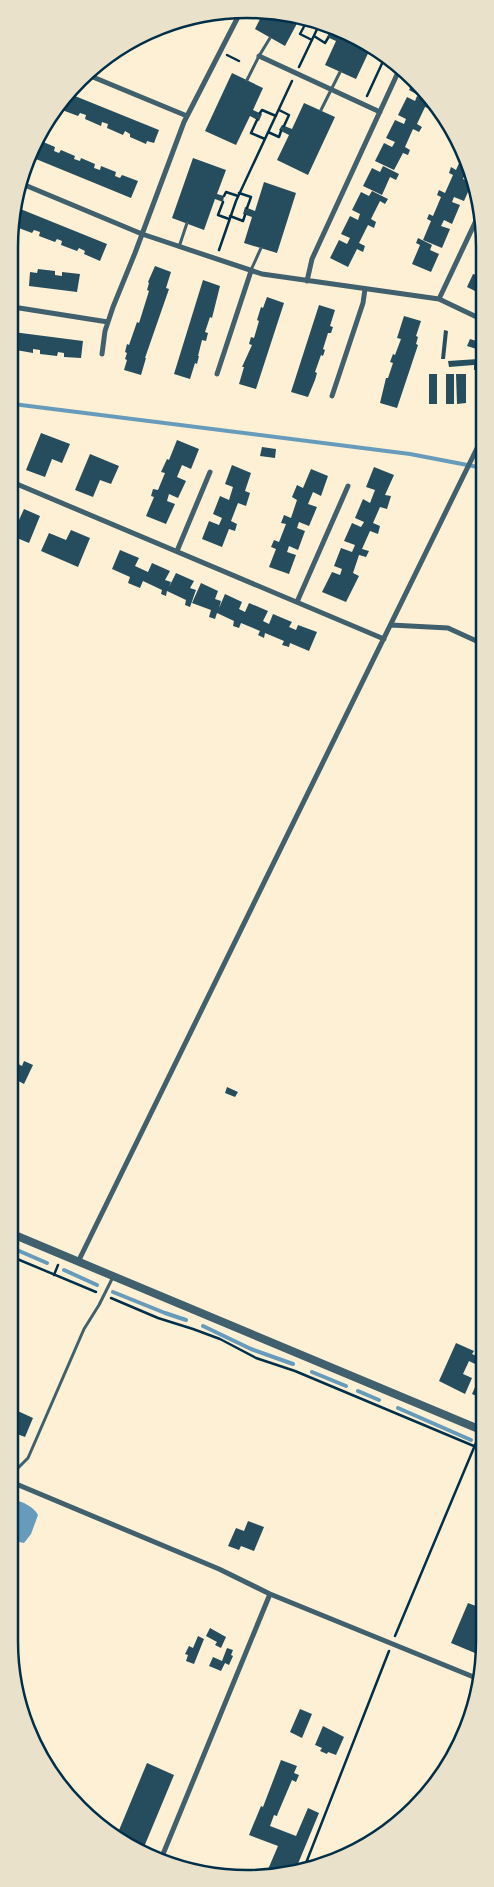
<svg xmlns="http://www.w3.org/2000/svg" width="494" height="1887" font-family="'DM Sans',sans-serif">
	<rect width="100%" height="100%" fill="#fdf0d5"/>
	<path fill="#669bbc" d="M14 1500C22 1501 34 1507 38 1515L31 1534 24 1543 9 1540V1507Z"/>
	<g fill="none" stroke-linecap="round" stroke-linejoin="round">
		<path stroke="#669bbc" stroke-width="4" d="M13 404 410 454 483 468
			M10 1247 47 1263
			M64 1270 97 1285
			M113 1292 165 1313 186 1320
			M203 1326 251 1349 293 1364
			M312 1372 346 1386
			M358 1391 379 1400
			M398 1408 471 1440"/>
	</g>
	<path fill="#264d5e" d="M263 13H293L301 16 285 46 255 29Z
		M330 30 339 35 341 31 366 41 372 45 356 79 325 65 336 41 327 37Z
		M232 73 263 88 253 110 262 114 259 121 250 116 236 145 205 131Z
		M414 80 426 90 430 95 427 100 409 90Z
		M70 94 159 130 154 143 147 141 146 144 130 137V134L125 131 123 135 107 128 108 124 102 122 101 126 85 119 86 115 80 113 78 116 62 110 63 106 59 104Z
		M417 96 433 104 431 109 425 107 417 124 422 127 419 132 413 129 405 147 410 150 408 155 403 153 394 170 375 161 384 143 392 147 395 142 386 138 395 120 404 124 406 119 398 115 407 97 415 101Z
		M304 103 335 117 308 175 277 160 289 135 279 130 282 125 292 129Z
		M41 141 55 147 54 151 59 153 61 150 75 156 74 159 80 161 81 158 95 164 94 168 100 170 101 166 116 172 115 176 120 178 122 175 138 181 131 198 31 157 37 144 39 145Z
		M464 152 471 176 465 174 463 179 472 183 464 201 454 197 452 202 460 205 452 224 444 220 441 226 450 229 442 248 423 240 431 221 427 219 429 214 433 216 441 197 437 195 439 190 445 193 453 175 449 173 451 167 456 170Z
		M193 158 226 170 217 194 224 196 223 202 215 199 204 230 172 218Z
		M383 166 399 174 396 180 390 177 382 195 363 186 372 168 380 172Z
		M264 182 296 193 277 253 244 243 252 217 243 214 245 207 255 211Z
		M372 191 388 199 385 204 380 201 371 219 376 222 374 228 368 225 359 243 365 246 363 252 357 249 348 267 330 258 339 240 347 244 350 238 341 234 350 216 358 220 360 214 352 210 361 192 369 196Z
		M13 206 107 244 100 261 84 254 85 251 79 248 77 251 61 245 62 241 57 239 55 242 39 236 40 232 34 230 32 233 16 227 18 223 13 221Z
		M418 238 432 245 430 250 439 254 431 272 412 264 420 245 416 243Z
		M155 266 171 272 166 288 169 289 145 358H146L141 375 124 370 127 360 125 359 127 353 125 352 127 344 129 345 137 322 139 323 149 291 147 290 149 283 148 282Z
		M38 269 55 271V275L62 276V272L80 274 77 292 29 286 30 272 37 273Z
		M479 270 483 273V295L467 287 473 274 477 275Z
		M203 280 220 286 212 318 210 317 205 332 208 333 206 341 202 340 198 356H199L197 364 195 363 190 379 174 374Z
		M267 297 284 303 256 389 239 384 244 367H242L252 345 249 344 251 337 254 338 259 321 257 320 261 307 263 308Z
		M319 305 335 310 330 326 333 327 331 333H328L323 349 325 350 323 356 321 355 315 372 317 373 315 380 308 397 291 392Z
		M404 316 421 321 416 336 418 337 416 344 418 345 397 408 380 403 386 378H388L393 363 390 362 393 354 395 355 401 339 397 338Z
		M444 330 448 331 445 359H441Z
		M13 332 83 341 81 358 64 357V353L58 352 57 356 40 354V350L33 349V353L16 350V347L13 346Z
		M470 339 483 343V351L467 346Z
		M478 359V363H483V370H474V365L449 367 448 361Z
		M429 374H437V404H429Z
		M446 374H454V404H446Z
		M456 374H466V403L457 404Z
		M41 433 70 444 62 463 52 459 45 477 26 470Z
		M177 440 199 449 191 469 182 465 177 477 186 481 178 498 169 494 167 501 175 504 166 524 146 516 154 497 151 496 153 489 158 490 165 473 161 472 167 459 169 460Z
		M262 447 276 449 275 458 260 456Z
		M90 454 119 466 111 484 100 480 93 497 75 490Z
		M232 465 251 473 245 491 250 493 246 506 238 503 231 521 237 524 235 531 229 529 222 547 202 539 209 521 219 525 222 518 213 514 220 496 229 500 233 487 225 484Z
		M374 467 394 475 385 495 391 496 387 509 380 507 373 523 380 526 378 534 370 531 362 549 369 551 366 557 359 555 353 573 359 576 346 602 322 592 332 572 340 575 342 569 334 566 341 548 352 552 355 545 344 541 352 523 361 527 364 522 355 518 363 499 370 503 375 490 366 487Z
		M311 469 328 476 321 496 313 492 308 504 317 507 309 526 299 522 297 528 305 531 298 550 289 546 287 552 296 555 289 574 269 567 276 549 271 547 274 540 279 542 286 524 281 523 284 515 291 518 297 500 292 497 297 485 303 488Z
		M24 509 40 516 29 543 12 536V518L19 520Z
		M71 530 90 538 78 567 41 551 49 533 66 540Z
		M120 550 139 558 135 566 148 572 152 563 170 571 165 580 171 582 169 587 176 573 194 581 190 588 196 590 190 607 185 605 186 600 167 591 166 596 161 594 162 590 143 581 140 588 128 583 130 577 112 569Z
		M201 583 218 591 215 599 221 601 219 608 225 594 242 602 239 609 245 612 249 603 268 611 263 621 269 624 273 614 292 622 289 627 296 630 298 625 317 632 309 651 290 643 289 647 282 645 284 641 265 633 264 638 258 635 260 631 241 623 239 628 233 626 234 621 217 613 215 619 209 617 211 610 192 603Z
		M11 1060 22 1066 24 1061 33 1065 24 1084 11 1077Z
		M227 1087 238 1092 235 1097 225 1093Z
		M456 1343 474 1351 472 1354 481 1358 477 1365 469 1361 463 1374 472 1378 465 1394 439 1381Z
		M476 1385 481 1387V1398L472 1394Z
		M9 1407 33 1418 25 1437 9 1431Z
		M248 1521 264 1527 254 1551 241 1546 239 1550 228 1546 236 1528 244 1531Z
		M468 1603 481 1608V1640L475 1653 451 1643Z
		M210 1628 226 1637 221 1648 215 1645 217 1642 206 1636Z
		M198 1636 204 1639 194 1664 186 1661 188 1655 185 1654 189 1646 193 1648Z
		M227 1648 233 1650 231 1655 233 1656 229 1665 225 1663 221 1671 209 1666 213 1657 222 1661Z
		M300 1709 312 1714 302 1738 290 1732Z
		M323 1726 344 1737 336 1755 328 1752 327 1754 320 1751 322 1748 315 1745Z
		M281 1760 297 1766 294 1773 299 1775 296 1782 292 1780 278 1813 277 1816 274 1815 270 1826 296 1836 308 1808 319 1813 295 1871 266 1874 278 1846 249 1835 261 1806 263 1807Z
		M147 1763 174 1775 144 1847 131 1841 129 1844 117 1835Z"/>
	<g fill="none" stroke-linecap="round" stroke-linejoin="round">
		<path stroke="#003049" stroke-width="2.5" d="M307 21 300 34 312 40
			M331 31 332 28
			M314 36 325 43 328 38
			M227 55 239 61
			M299 67 320 23
			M367 96 385 57
			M279 110 289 115 284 126
			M260 113 262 110 276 116
			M257 120 251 133 265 139
			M268 132 279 137 281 131
			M239 193 251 197 247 208
			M224 196 226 192 238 196
			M223 202 218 215 229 219
			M230 216 243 221 245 215
			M219 250 236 201 292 81
			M10 1256 96 1292
			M54 1275 58 1265
			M111 1298 158 1318 193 1329 220 1339 256 1358 295 1371 481 1449
			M395 1636 478 1438
			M306 1863 389 1651"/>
		<path stroke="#3f606c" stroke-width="3" d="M247 80 259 56 270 38
			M321 110 340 72
			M179 247 187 223
			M251 270 261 248
			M11 1482 17 1469 28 1458 84 1329 99 1305 113 1277"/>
		<path stroke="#3f606c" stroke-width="5" d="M259 56 380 112
			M88 75 187 116
			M20 183 142 234 262 274 439 299 483 320
			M307 281 312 259 400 68
			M439 299 481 210
			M13 307 108 322
			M102 354 105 331 113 307 135 253 184 122 240 13
			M217 374 251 271
			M332 396 363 303 365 289
			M12 482 384 639
			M177 551 210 472
			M297 602 348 486
			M391 625 448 628 483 644
			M78 1262 483 436
			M9 1481 219 1569 270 1594 481 1680
			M161 1859 270 1594"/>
		<path stroke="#3f606c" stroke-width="8" d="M10 1233 481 1430"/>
	</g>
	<path d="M0 0H494V1887H0ZM247 18H247A229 229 0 0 1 476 247V1641A229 229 0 0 1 247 1870H247A229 229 0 0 1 18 1641V247A229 229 0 0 1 247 18Z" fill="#e9e1ca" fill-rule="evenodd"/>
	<path fill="none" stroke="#003049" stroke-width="2.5" d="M247 18H247A229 229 0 0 1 476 247V1641A229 229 0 0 1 247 1870H247A229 229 0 0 1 18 1641V247A229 229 0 0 1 247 18Z"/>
</svg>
